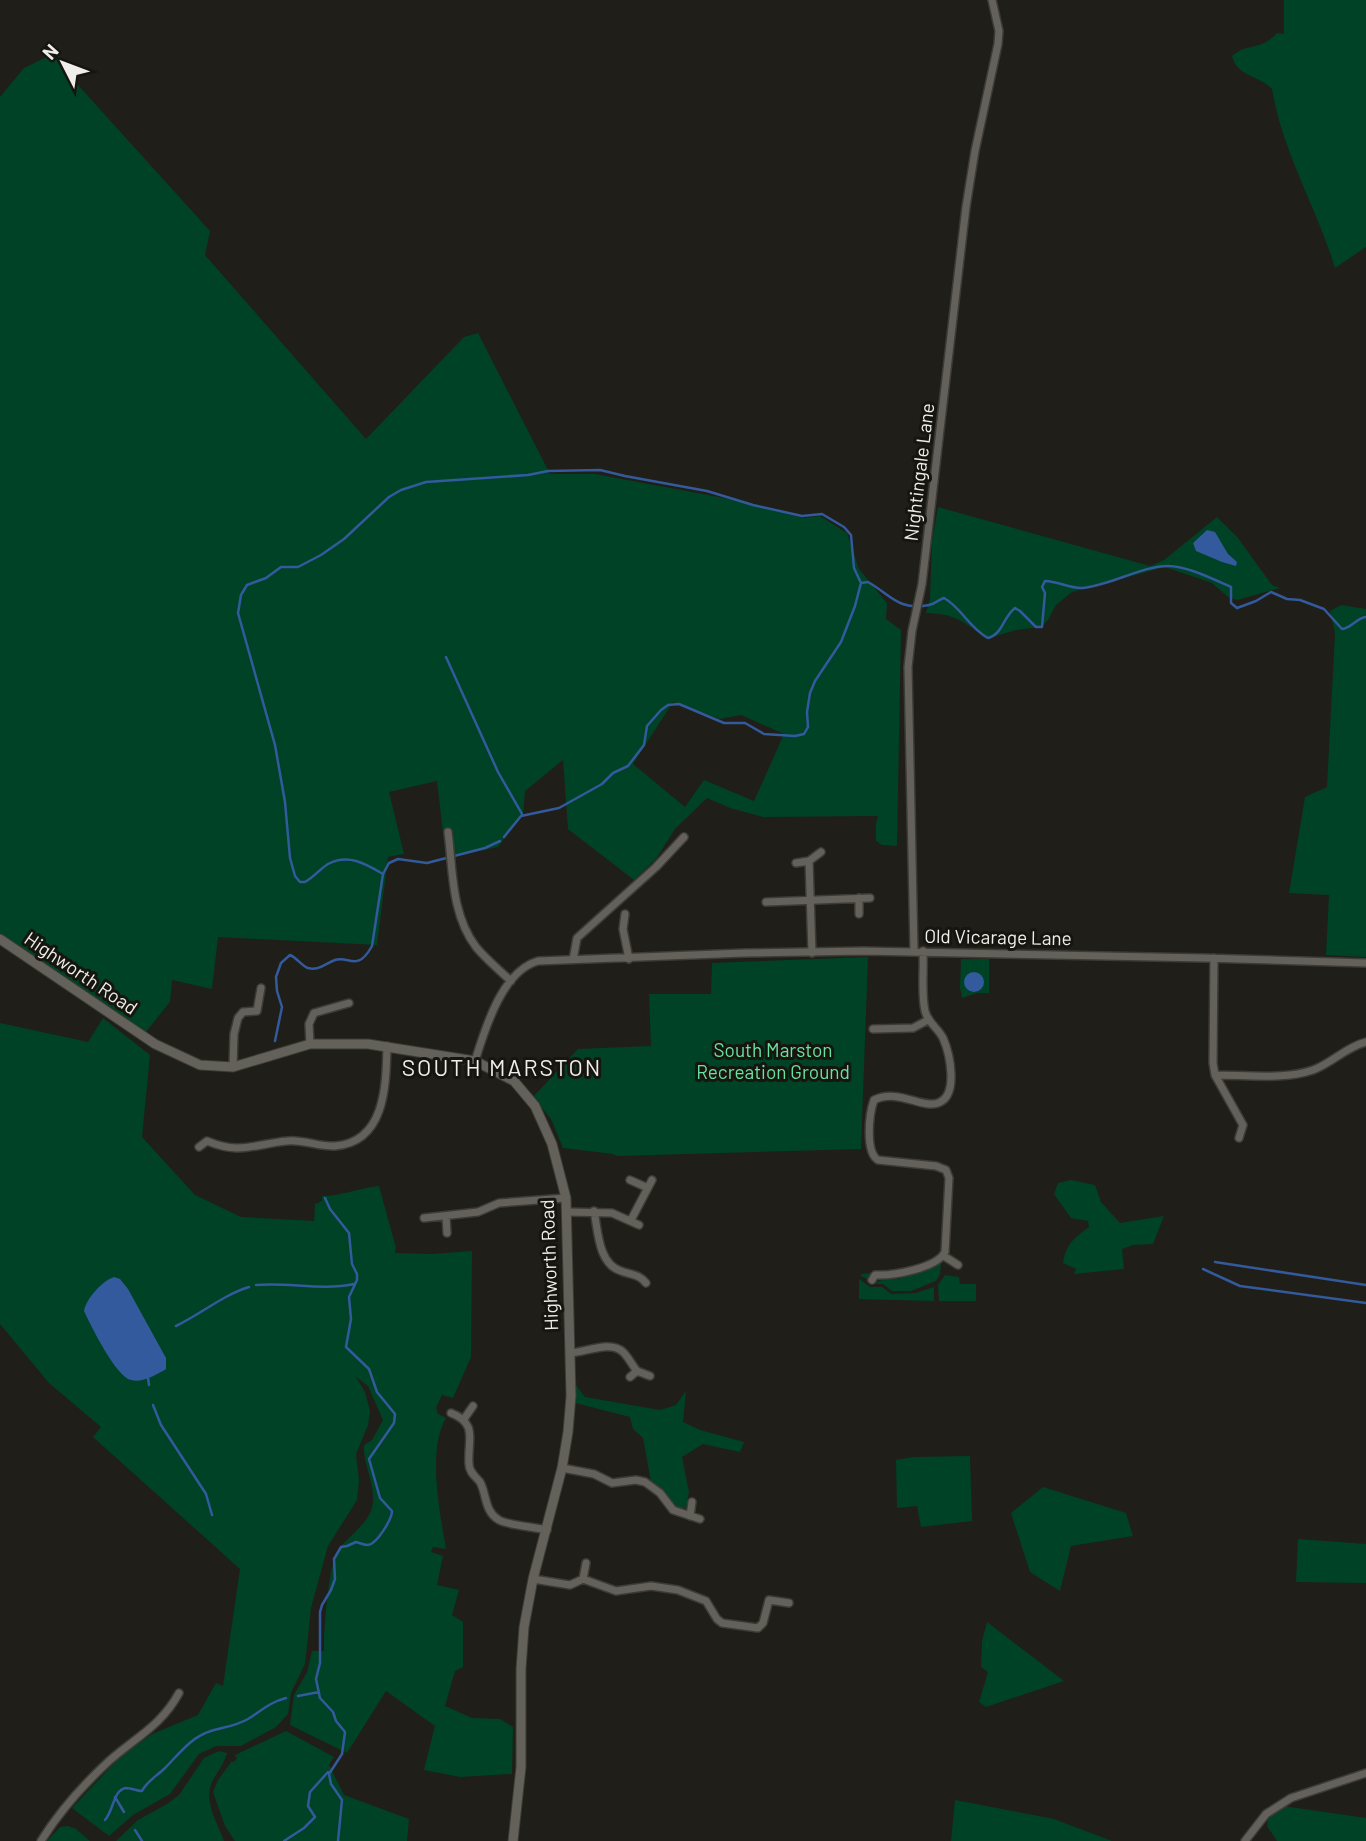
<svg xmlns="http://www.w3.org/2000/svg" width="1366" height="1841" font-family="Barlow,sans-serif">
	<rect width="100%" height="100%" fill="#201e18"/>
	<path fill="#004225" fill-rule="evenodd" d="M1284 0H1366V247L1335 268C1317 208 1282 151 1272 89 1260 76 1236 76 1232 56 1248 42 1259 52 1277 33L1284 34Z
		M57 52 78 85 210 231 205 255 366 439 464 337 478 333 550 474H595L724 498 803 518 820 516 847 533 859 569 887 603 886 619 901 630 897 846 882 845 876 841V824L878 816 763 817 730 808 707 798 675 829 656 859 634 880 568 829 563 760 525 791 523 814 498 847 446 858 437 781 389 792 404 854 388 857 377 945 218 937 212 989 172 980 170 1002 145 1033 18 948 0 933V97L24 68ZM673 702 720 719 741 715 784 734 754 801 704 780 685 807 633 764Z
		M938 507 1150 566 1164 560 1217 517 1238 538 1272 585 1280 588 1237 600 1228 597 1212 583 1165 567 1072 592 1056 605 1048 620 1041 627 1016 630 986 639C964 621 955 614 926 613L930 599 932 541Z
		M1341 605 1366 609V957L1326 955 1329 895 1289 893 1305 797 1327 787 1335 633 1330 611Z
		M868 957 861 1149 617 1156 613 1154 563 1148 551 1119 533 1097 578 1049 651 1046 649 994H711L712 963Z
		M961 959H989V993H977L962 998 960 987Z
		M103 1018 150 1055 142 1137 195 1195 241 1217 314 1221 315 1204 322 1201V1196C342 1196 359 1188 379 1186L396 1248 395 1253 432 1254 472 1251 471 1357 453 1398 442 1395 436 1408 438 1414 446 1418C427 1450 440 1513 446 1549L433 1547 431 1552 443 1556 437 1585 459 1590 452 1615 463 1622V1667L455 1671 445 1706 472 1718 500 1719 513 1727 512 1774 460 1777 424 1770 435 1726 386 1691 347 1753 290 1725 294 1695 307 1672 312 1651H324C323 1633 329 1562 338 1550 346 1539 365 1525 370 1513 380 1491 362 1465 364 1445L372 1440 383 1420 368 1386 356 1377 365 1392 370 1411 368 1425 356 1454 359 1481 357 1500 328 1546 311 1608 305 1664 291 1693 288 1714 276 1727 241 1746H216L199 1754 170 1794 133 1815 109 1836 72 1808 119 1758 152 1734 198 1715 216 1683 223 1686 240 1569 93 1437 101 1427 49 1383 0 1324V1023L88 1042Z
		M1071 1180 1095 1185 1101 1202 1120 1223 1164 1216 1153 1244 1133 1245 1122 1249 1124 1269 1074 1274 1076 1269 1063 1263C1066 1244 1074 1238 1089 1227L1088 1221 1071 1218 1054 1194 1058 1183Z
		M938 1263H941L940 1274 936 1281 911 1291H892L883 1284C862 1284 874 1281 861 1276V1274L871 1273 868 1280 869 1283 874 1284C879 1280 893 1276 898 1279 913 1274 924 1271 938 1263Z
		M945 1275 959 1277 960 1284H976V1301H939L938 1285Z
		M859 1279 870 1287H882L891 1294 916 1293 934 1287V1301L859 1299Z
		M575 1384 585 1397 660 1410 676 1405 686 1391 683 1422 700 1430 744 1442 740 1452 703 1444 682 1457 689 1492 686 1508H678L651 1482 643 1438 633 1429 630 1417 575 1403Z
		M970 1456 972 1521 921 1527 917 1506 897 1508 896 1460 914 1457Z
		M1043 1487 1126 1513 1133 1536 1071 1546 1060 1591 1030 1572 1011 1513Z
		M1298 1539 1366 1544V1583L1296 1582Z
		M987 1622 1064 1681 986 1707 979 1702 988 1672 981 1667 982 1641Z
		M286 1731 334 1757 329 1765 344 1795 409 1819 407 1841H235L225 1826 213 1792 218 1780 232 1761 234 1762 237 1758 235 1756 237 1754Z
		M219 1751 227 1753C224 1764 217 1772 212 1782 203 1801 218 1824 224 1841H116L138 1820 167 1804 179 1795 204 1758Z
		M955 1800 1054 1819 1112 1841H951Z
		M1283 1806 1366 1818V1841H1277L1267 1826 1268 1818Z
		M68 1826 76 1829 90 1841H47L60 1827Z"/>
	<path fill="#325a9c" d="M1207 530 1215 532 1228 554 1237 562 1236 566 1222 562 1196 551 1193 543Z
		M964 982a10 10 0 1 1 20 0a10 10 0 1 1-20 0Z
		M114 1277 120 1279 128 1289 166 1358V1369L163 1371C153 1376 142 1383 131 1380 116 1377 91 1326 84 1311 86 1299 102 1281 114 1277Z"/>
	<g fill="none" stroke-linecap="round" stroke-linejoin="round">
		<path stroke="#325a9c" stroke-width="2.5" d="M861 583 868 582C891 595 898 611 929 605 935 604 938 600 944 598 962 608 968 627 988 638 1003 634 1003 617 1015 608L1020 611 1036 627H1042L1045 593 1042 587 1045 581C1058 581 1070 589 1083 588 1111 585 1142 566 1168 566 1187 566 1213 579 1231 587V603L1237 608 1256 601 1271 592 1287 599 1300 600 1324 609 1342 629C1352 628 1356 618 1366 617
			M446 657 498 772 522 814
			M383 874C366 864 348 853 328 864 320 869 314 877 305 882H300L295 876 290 858 285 802 275 745 238 613 241 595 247 585 266 578 281 567H298L321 555 344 539 389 497 401 490 426 482 528 475 548 471 600 470 625 476 707 491 753 505 802 516 822 514 844 527 851 535 854 568 861 583 855 606 841 642 815 681 810 693 807 712 808 727 804 734 795 736 764 734 745 723H724L679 704 668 705 661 710 647 726 644 745 628 766 613 773 602 784 559 808 521 816 504 837
			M275 1041 282 1007 277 991 276 977 281 963 290 955C297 958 302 966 308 968 319 971 326 963 335 960 349 955 357 973 372 946L383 874 389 863 398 859 427 863 485 848 500 841
			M325 1198 330 1209 349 1233 352 1264 357 1274V1280L349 1297 351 1319 346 1347 369 1369 377 1392 395 1414 394 1423 369 1459 380 1498 392 1511C392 1519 377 1544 368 1545 364 1545 360 1543 356 1542L347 1546 341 1547 334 1559 335 1579 331 1590 322 1605 320 1612V1663L316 1679 320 1698 333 1712 336 1721 345 1732 342 1754 329 1774 331 1784 342 1800 338 1841
			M1215 1262 1366 1285
			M1203 1269 1240 1286 1366 1303
			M256 1285C289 1282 321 1291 354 1284
			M176 1326C201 1314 223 1295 249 1287
			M148 1378 149 1385
			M153 1405 161 1425 206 1494 212 1515
			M298 1696 319 1692
			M115 1797 124 1812
			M105 1820C114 1810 113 1790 126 1788 131 1788 137 1791 142 1791 147 1781 157 1776 165 1768 179 1754 191 1737 211 1731 224 1727 236 1726 248 1719 261 1711 270 1702 286 1698
			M135 1830 142 1841
			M284 1841 304 1828 315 1817 308 1806 310 1792 328 1772"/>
		<g stroke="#3c3b37" stroke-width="10">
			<path id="minor" d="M448 832C453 870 451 914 476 947 486 959 499 970 511 981
				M809 861 812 953
				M796 863 809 861 821 852
				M859 898V914
				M766 902 870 898
				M625 914 623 929 629 959
				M914 951 908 667 912 631 922 584 966 207 975 151 998 44 999 31 992 0
				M1214 958 1213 1063 1215 1075 1243 1125 1239 1138
				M573 960 577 938 656 867 684 837
				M873 1029 913 1028 928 1020
				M310 1044 309 1024 314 1013 349 1003
				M475 1061C485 1029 502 971 538 961L744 953 864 951 1204 958 1366 963
				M233 1067 234 1034 238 1018 243 1012 257 1011 261 988
				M1215 1075C1246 1075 1284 1080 1313 1070 1332 1063 1346 1047 1366 1042
				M199 1147 207 1141C240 1155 255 1144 287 1141 303 1139 319 1147 335 1146 386 1142 386 1084 387 1046
				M630 1180 648 1188
				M594 1211C598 1230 598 1264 621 1271 631 1275 639 1274 646 1283
				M567 1212 612 1213 639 1225
				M446 1216 447 1233
				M424 1218 478 1212 499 1203 566 1198
				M631 1220 652 1180
				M944 1256 958 1265
				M872 1280 875 1275C893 1276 937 1268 945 1252L949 1178 946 1170 936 1166 878 1160C865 1152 869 1114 874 1100 898 1088 922 1109 938 1103 959 1096 950 1054 943 1038 938 1028 928 1023 925 1011 921 993 924 971 923 951
				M570 1353C586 1352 611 1340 623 1352 629 1358 632 1365 637 1371L630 1377
				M637 1371 650 1376
				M451 1413C479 1424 467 1441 469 1464 469 1472 475 1476 480 1482 487 1495 484 1511 499 1520 507 1525 535 1527 547 1530
				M464 1419 473 1406
				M562 1468 594 1474 612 1483 636 1480 645 1482 660 1493 673 1510 700 1519
				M690 1516 692 1502
				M533 1579 570 1585 583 1579 616 1591 651 1586 678 1590 706 1601 717 1619 722 1623 758 1628 763 1623 769 1600 789 1603
				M583 1579 586 1563
				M41 1841C59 1812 83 1785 109 1761 136 1737 161 1726 179 1693
				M1245 1841 1266 1814 1291 1798 1366 1773"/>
		</g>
		<g stroke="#3c3b37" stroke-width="11">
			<path id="tertiary" d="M0 939 155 1044 200 1065 233 1067 310 1044H368L475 1061 514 1081 535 1106 552 1144 566 1198 571 1396 568 1432 562 1468 533 1579 524 1627 521 1669V1767L513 1841"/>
		</g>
		<use href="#minor" stroke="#63615a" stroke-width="7"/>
		<use href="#tertiary" stroke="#63615a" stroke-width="9"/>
	</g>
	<g text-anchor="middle" stroke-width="6" stroke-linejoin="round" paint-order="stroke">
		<g font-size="19" fill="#efeeea" stroke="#16150f">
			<text transform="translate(919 472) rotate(-83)" y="7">Nightingale Lane</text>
			<text transform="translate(998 937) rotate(1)" y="7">Old Vicarage Lane</text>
			<text transform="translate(81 973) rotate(34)" y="7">Highworth Road</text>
			<text transform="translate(549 1265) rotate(-92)" y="7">Highworth Road</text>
		</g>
		<g font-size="19" fill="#69e39f" stroke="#16150f">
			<text x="773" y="1057">South Marston<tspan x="773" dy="22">Recreation Ground</tspan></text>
		</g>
		<g font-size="23" letter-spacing="2" fill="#efeeea" stroke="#16150f">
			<text x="502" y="1076">SOUTH MARSTON</text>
		</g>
	</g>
	<g transform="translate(63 63) rotate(312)" stroke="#16150f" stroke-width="5" paint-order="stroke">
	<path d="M0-5L12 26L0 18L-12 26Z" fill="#efeeea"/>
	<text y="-10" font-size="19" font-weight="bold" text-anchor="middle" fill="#efeeea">N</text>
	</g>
</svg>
